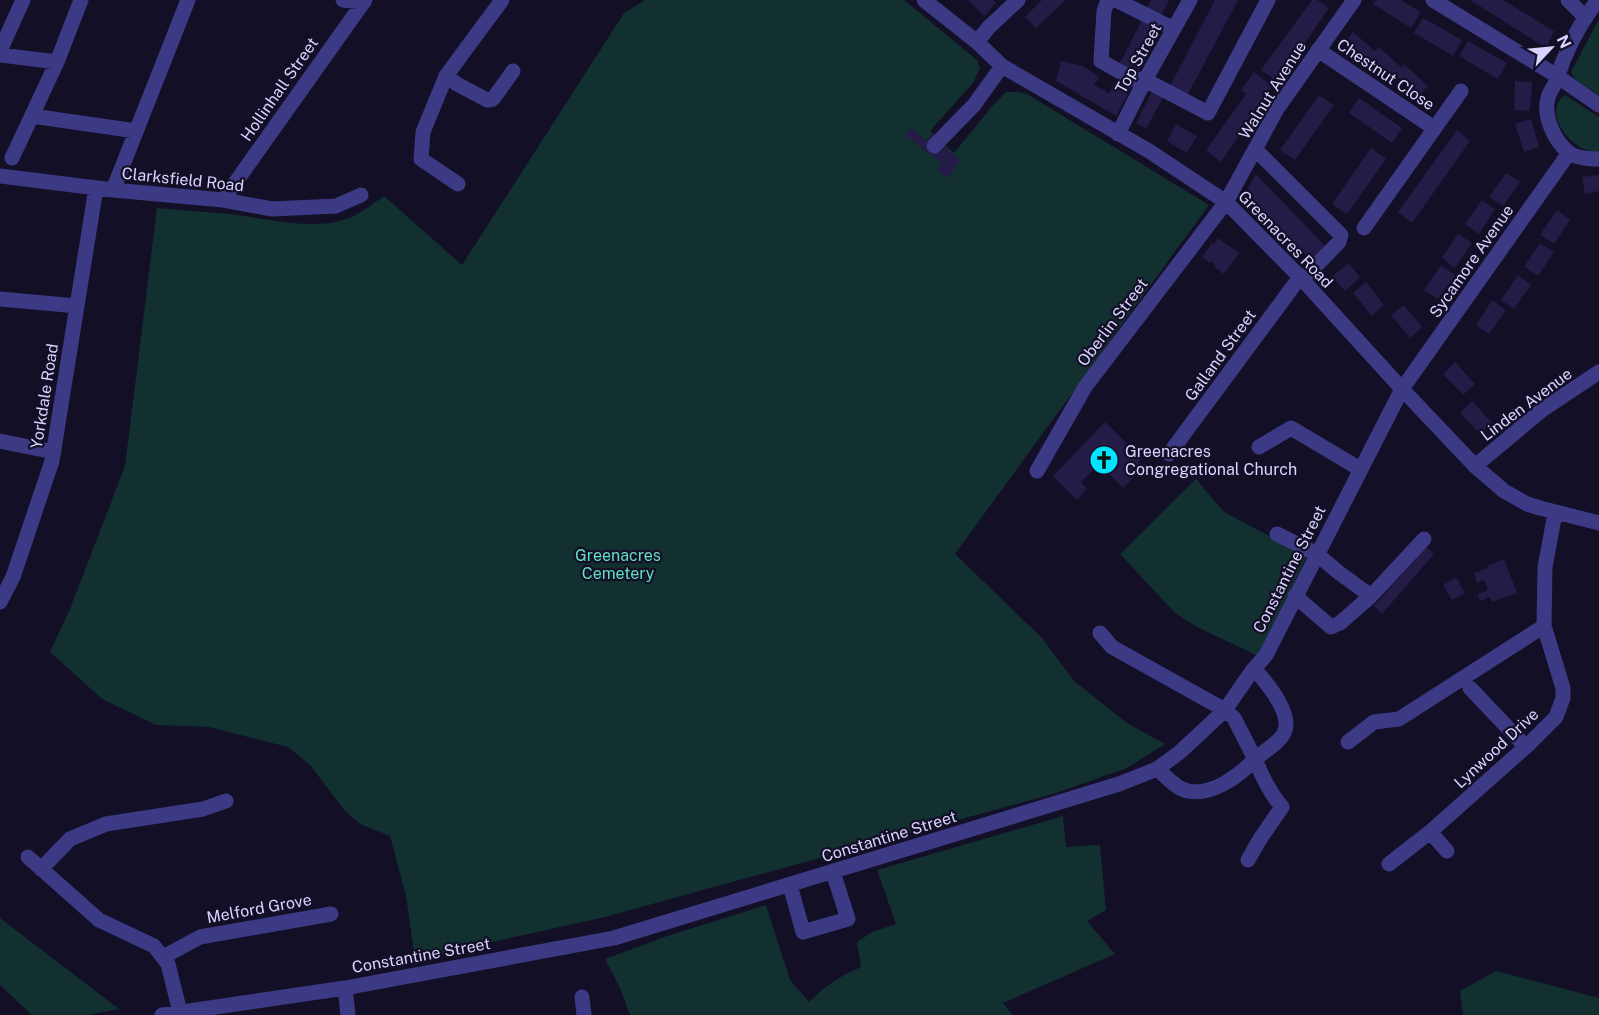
<svg xmlns="http://www.w3.org/2000/svg" width="1599" height="1015" font-family="'Public Sans',sans-serif">
	<rect width="100%" height="100%" fill="#130f26"/>
	<path fill="#12302f" d="M645 0H904L977 60 980 68 973 83 930 131 954 153 993 105 1006 92H1018L1027 94 1209 205 955 554 1042 638 1074 681 1127 723 1165 744 1127 768 1053 794 605 917 415 959 406 896 390 836 360 824 345 811 310 765 288 747 209 727 156 725 102 699 50 652 70 609 125 466 157 208C182 210 206 212 230 214 267 218 313 232 349 218 361 213 373 204 384 196L462 265 624 13Z
		M1599 19V95L1575 79 1571 72Z
		M1565 95 1599 117V152C1595 152 1589 151 1584 149 1566 141 1543 111 1565 95Z
		M1196 479 1224 512 1307 556 1258 656 1195 626 1175 613 1120 554Z
		M1063 816 1066 847 1100 845 1106 910 1087 921 1115 954 1003 1003 1013 1015H630L620 988 605 959 667 936 766 905 790 980 809 1002C825 986 840 976 861 967L857 942 872 932 896 924 877 870Z
		M0 918 119 1009 86 1015H32L0 985Z
		M1496 971 1599 998V1015H1463L1460 991Z"/>
	<path fill="#241b47" d="M968 0H993L996 3 984 16Z
		M1042 0H1066L1036 28 1025 17Z
		M1151 0H1169L1160 18 1145 11Z
		M1215 0H1238L1186 98 1169 88Z
		M1312 0H1317L1329 8 1278 82 1261 70Z
		M1376 0H1401L1421 12 1411 28 1373 4Z
		M1470 0H1503L1554 31 1546 48Z
		M1143 18 1161 29 1137 75 1119 65Z
		M1423 18 1462 40 1453 56 1414 33Z
		M1353 32 1375 51 1379 47 1401 67 1404 64 1428 86 1419 96 1396 76 1393 79 1370 59 1367 63 1344 43Z
		M1468 41 1507 63 1498 79 1459 56Z
		M1061 61 1083 66 1099 77 1094 85 1109 93 1119 76 1133 84 1116 116 1056 81Z
		M1254 72 1272 86 1221 162 1206 150 1246 94 1241 90Z
		M1515 81 1532 82 1530 111 1514 110Z
		M1153 90 1164 96 1146 129 1136 123Z
		M1319 95 1334 105 1295 160 1280 150Z
		M1359 98 1402 128 1392 143 1349 113Z
		M1531 119 1539 147 1524 152 1515 124Z
		M1176 124 1197 136 1187 153 1167 141Z
		M911 128 926 141 932 134 946 146 945 147 960 160 948 178 938 171 942 164 906 135Z
		M1457 130 1470 141 1412 223 1398 212Z
		M1371 148 1386 159 1347 214 1332 204Z
		M1506 173 1520 182 1503 206 1489 197Z
		M1256 174 1328 249 1314 263 1245 194Z
		M1599 175V191L1585 194 1582 177Z
		M1482 200 1495 209 1479 234 1465 224Z
		M1557 210 1570 220 1554 244 1540 235Z
		M1458 234 1472 243 1455 268 1442 258Z
		M1218 238 1239 253 1224 274 1214 267 1215 264 1211 261 1210 263 1202 257 1212 243 1214 245Z
		M1540 243 1554 252 1538 276 1524 267Z
		M1348 263 1360 277 1345 291 1332 277Z
		M1441 265 1455 275 1438 299 1424 290Z
		M1518 275 1531 285 1514 309 1501 300Z
		M1366 282 1384 305 1372 316 1353 293Z
		M1492 300 1506 310 1489 334 1476 325Z
		M1404 305 1422 327 1410 338 1391 315Z
		M1455 362 1475 384 1463 395 1443 374Z
		M1472 401 1492 423 1480 434 1460 413Z
		M1105 422 1142 458 1138 462 1143 467 1123 488 1108 473 1105 476 1096 467 1081 482 1087 489 1077 500 1053 476Z
		M1426 547 1434 554 1382 614 1374 606Z
		M1504 559 1517 593 1492 602 1490 597 1480 601 1478 594 1488 590 1484 580 1477 583 1474 573 1488 568 1487 566Z
		M1456 577 1465 593 1452 600 1443 585Z"/>
	<g fill="none" stroke-linecap="round" stroke-linejoin="round">
		<path stroke="#3d3a85" stroke-width="15" d="M343 0 364 2
			M924 0 977 42 1002 66 1149 151 1226 202 1300 277 1402 389 1475 466 1504 491 1527 504 1540 508 1599 523
			M1108 0 1104 11 1101 61 1133 79 1145 80 1208 113 1268 0
			M1116 0 1174 29
			M1433 0 1557 76 1599 105
			M1568 0 1584 16
			M1598 0C1579 24 1565 52 1556 81 1554 87 1549 92 1548 98 1543 116 1554 140 1568 152 1575 158 1590 159 1599 159
			M977 42 989 27 1018 0
			M1318 50 1434 128
			M0 51 23 0
			M0 55 57 62
			M446 76 457 84 487 100 493 99 513 71
			M32 116 136 131
			M1118 134 1145 80 1190 0
			M934 146 974 105 1002 66
			M1255 149 1341 235 1339 242 1302 280
			M12 158 57 62 81 0
			M0 176 113 190 223 200 272 209 336 206 361 195
			M458 184 421 159 423 132 446 76 502 0
			M113 190 188 0
			M223 200 365 0
			M1364 228 1461 91
			M0 299 77 306
			M0 441 54 452
			M1259 447 1291 428 1360 469
			M1169 454 1300 277
			M1475 466 1542 410 1599 372
			M1037 471 1085 387 1226 202 1277 109 1354 0
			M1277 534 1317 554 1338 572 1371 596 1424 539
			M1295 596 1331 627 1340 623 1371 596
			M0 602 13 577 52 461 96 188
			M1100 633 1112 647 1225 710 1234 718 1255 759C1239 776 1212 796 1188 791 1176 789 1166 776 1157 769
			M1470 688 1526 747
			M1348 742 1374 722 1399 719 1544 626
			M1447 851 1430 832 1529 744 1556 717 1563 698V688L1544 626 1545 567 1555 513
			M28 857 99 920 154 946 168 964 180 1012
			M1248 860 1260 839 1282 807C1270 793 1262 777 1255 759 1262 753 1280 742 1284 733 1293 715 1269 686 1258 673
			M1389 864 1430 832
			M41 869 70 839 106 824 203 809 226 801
			M790 885 803 932 848 919 833 872
			M163 957 200 937 331 914
			M345 988 348 1015
			M582 997 584 1015
			M162 1015 345 988 614 938 1119 784 1157 769 1180 752 1225 710 1252 671 1266 655 1402 389 1569 153"/>
	</g>
	<defs>
		<g id="church-disc" transform="scale(1.5)"><circle r="9.5" fill="#00e5ff" stroke="#130f26"/><path d="M-1.2-6h2.4v3.5h3.3v2.4h-3.3V6h-2.4V-.1h-3.3v-2.4h3.3Z" fill="#111"/></g>
	</defs>
	<g fill-rule="evenodd">
		<use href="#church-disc" x="1104" y="460"/>
	</g>
	<g text-anchor="middle" stroke-width="4.5" stroke-linejoin="round" paint-order="stroke">
		<g font-size="16" fill="#d9d4ff" stroke="#130f26">
			<text transform="translate(1138 58) rotate(-61)" y="6">Top Street</text>
			<text transform="translate(1386 74) rotate(34)" y="6">Chestnut Close</text>
			<text transform="translate(279 89) rotate(-55)" y="6">Hollinhall Street</text>
			<text transform="translate(1272 90) rotate(-58)" y="6">Walnut Avenue</text>
			<text transform="translate(183 179) rotate(6)" y="6">Clarksfield Road</text>
			<text transform="translate(1286 239) rotate(46)" y="6">Greenacres Road</text>
			<text transform="translate(1471 261) rotate(-55)" y="6">Sycamore Avenue</text>
			<text transform="translate(1112 322) rotate(-53)" y="6">Oberlin Street</text>
			<text transform="translate(1220 355) rotate(-54)" y="6">Galland Street</text>
			<text transform="translate(44 396) rotate(-81)" y="6">Yorkdale Road</text>
			<text transform="translate(1526 404) rotate(-37)" y="6">Linden Avenue</text>
			<text transform="translate(1289 569) rotate(-63)" y="6">Constantine Street</text>
			<text transform="translate(1496 748) rotate(-43)" y="6">Lynwood Drive</text>
			<text transform="translate(889 836) rotate(-17)" y="6">Constantine Street</text>
			<text transform="translate(259 908) rotate(-10)" y="6">Melford Grove</text>
			<text transform="translate(421 955) rotate(-10)" y="6">Constantine Street</text>
		</g>
		<g font-size="16" fill="#d9d4ff" stroke="#130f26" text-anchor="start">
			<text x="1125" y="457">Greenacres<tspan x="1125" dy="18">Congregational Church</tspan></text>
		</g>
		<g font-size="16" fill="#5fe0c0" stroke="#130f26">
			<text x="618" y="561">Greenacres<tspan x="618" dy="18">Cemetery</tspan></text>
		</g>
	</g>
	<g transform="translate(1551 48) rotate(64)" stroke="#130f26" stroke-width="4.5" paint-order="stroke">
	<path d="M0-4.5L10 22L0 15L-10 22Z" fill="#d9d4ff"/>
	<text y="-9" font-size="16" font-weight="bold" text-anchor="middle" fill="#d9d4ff">N</text>
	</g>
</svg>
